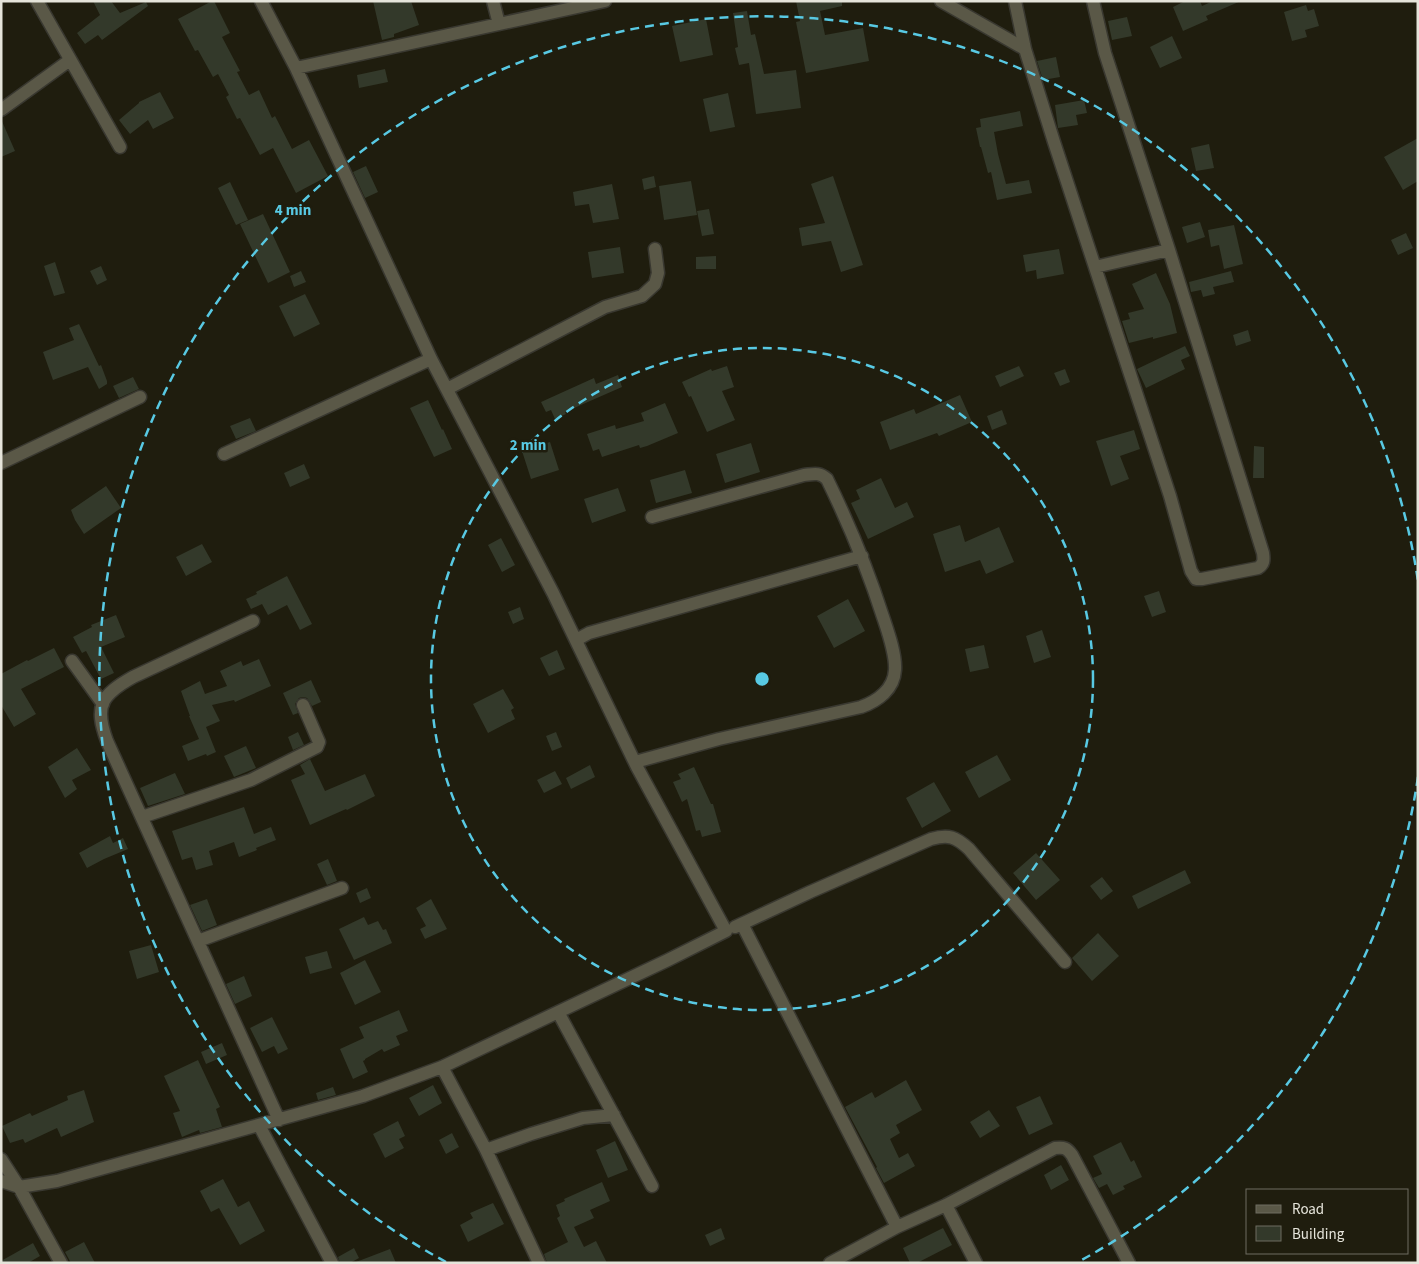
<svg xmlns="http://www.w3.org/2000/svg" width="1419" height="1264" font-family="'Source Sans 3',sans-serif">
	<rect width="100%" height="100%" fill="#1f1d0e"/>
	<path fill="#33392a" d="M93 1H111L120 13 146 2 148 6 102 40 98 35 85 44 77 33 100 15Z
		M212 1H214L230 33 222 37 240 71 237 72 249 95 259 90 272 118 275 116 292 149 309 140 328 176 296 193 273 148 260 155 240 118 237 119 226 97 229 95 218 74 213 77 198 50 195 51 178 19Z
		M373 1H411L419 25 394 34V37L382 40Z
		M796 1H842V6L820 11 825 35 863 28 869 61 806 73 796 22 800 21Z
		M1185 1H1200L1202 6 1213 1H1241L1206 16 1208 20 1183 31 1173 7Z
		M1306 5 1308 11 1314 9 1319 26 1305 30 1307 37 1292 41 1284 12Z
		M747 11 751 35 755 34 764 74 796 70 801 108 756 114 749 63 739 65 735 48 738 47 733 13Z
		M1127 17 1132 36 1112 40 1108 21Z
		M706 19 713 55 680 62 672 26Z
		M1172 36 1182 58 1160 68 1150 47Z
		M1056 57 1060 77 1043 80 1037 61Z
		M385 69 388 82 359 88 357 75Z
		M160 92 174 118 153 129 148 120 130 134 119 120 139 103V102Z
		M728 93 735 127 710 132 703 99Z
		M1084 100 1087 113 1076 115 1078 125 1058 128 1055 105Z
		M1020 111 1023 126 994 132 998 154 1006 184 1029 180 1032 193 997 200 991 172 988 173 981 147H980L976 128 981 127 980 119Z
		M1 119 15 151 1 157Z
		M1418 138V181L1403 190 1384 157Z
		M1209 144 1214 168 1196 171 1191 148Z
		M366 166 378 192 365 198 353 172Z
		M654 176 656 187 644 190 642 179Z
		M833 176 863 265 841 272 831 241 802 246 799 228 825 223 811 184Z
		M691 181 697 215 664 220 659 186Z
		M230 182 248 220 236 225 218 188Z
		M612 184 619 219 593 223 589 204 575 206 573 192Z
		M709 209 714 234 702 236 697 211Z
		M263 214 290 272 268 283 240 224Z
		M1200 222 1205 237 1187 243 1182 227Z
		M1234 225 1243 264 1224 269 1219 245 1211 247 1208 230Z
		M1406 233 1413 248 1398 255 1391 240Z
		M620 247 624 273 592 278 588 252Z
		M1059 249 1064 274 1037 279 1036 270 1026 272 1023 255Z
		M716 256V269H696V257Z
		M55 262 65 293 54 296 44 266Z
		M101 266 107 280 97 285 90 271Z
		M301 271 306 282 294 287 290 276Z
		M1231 271 1234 282 1213 287 1215 294 1203 297 1201 290 1191 292 1189 282Z
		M1156 273 1170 304 1177 333 1153 339V337L1129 343 1122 321 1130 319 1128 313 1144 309 1132 284Z
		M305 294 320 324 294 337 279 306Z
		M79 324 99 366 101 365 107 381V384L99 389 88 367 53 380 43 352 74 340 69 328Z
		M1248 330 1251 341 1236 346 1233 335Z
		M1185 346 1190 356 1181 360 1185 369 1146 388 1137 369Z
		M727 366 734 387 722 391 735 420 707 432 691 396 689 397 682 382 711 369 712 371Z
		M1019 366 1024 376 1000 387 995 376Z
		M1065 369 1070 382 1060 386 1054 373Z
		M618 375 622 387 565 412 566 414 555 419 551 410 546 412 541 402 594 378 596 384Z
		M133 377 139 389 119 398 113 386Z
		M960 395 972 422 939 436 937 433 890 450 880 422 914 409 916 414Z
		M428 400 442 430 443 429 452 449 434 457 410 408Z
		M665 403 678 433 647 446 640 448 639 445 602 457 599 449 593 451 587 434 615 425 616 429 644 421 641 413Z
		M1002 410 1007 424 992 430 987 416Z
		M250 418 256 431 236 439 230 426Z
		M1134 430 1140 449 1120 456 1129 479 1111 486 1096 441Z
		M550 442 559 470 531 479 522 451Z
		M751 443 760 472 725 483 716 454Z
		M1254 446 1264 447V478H1253Z
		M304 464 310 478 290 487 284 473Z
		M685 470 692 493 656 503 650 480Z
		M881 478 895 508 907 502 914 517 868 539 851 503 860 499 856 490Z
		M106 486 121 508 84 534 75 520 71 510Z
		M618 488 626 511 592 523 584 499Z
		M960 525 965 542 999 527 1014 562 986 574 980 560 945 572 933 534Z
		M501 538 515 565 502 572 488 545Z
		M202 544 212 562 186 576 176 557Z
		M287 576 312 624 300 630 287 605 268 615 262 604 251 609 246 599 257 594 256 592Z
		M1159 591 1166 612 1152 617 1144 596Z
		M848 599 865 631 834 648 817 616Z
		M520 607 524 619 513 624 508 612Z
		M116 615 125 637 101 647 114 673 101 679 86 651 82 653 73 637 92 627 91 625Z
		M1042 630 1051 657 1034 663 1026 636Z
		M984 645 989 668 970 672 965 649Z
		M54 648 64 667 21 689 36 714 14 727 1 705V674L27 660 28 661Z
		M557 650 565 669 549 676 540 658Z
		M259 659 271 686 235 702 234 700 212 705 220 721 206 727 216 752 207 756 206 754 188 761 182 746 199 739 189 716H190L181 691 200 681 205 694 227 686 220 671 241 661 243 666Z
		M311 680 321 702 312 706 307 698 303 697 299 698 295 704 298 713 293 715 283 693Z
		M503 689 514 708 511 710 515 719 488 733 473 704Z
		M298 732 304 745 293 750 288 737Z
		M556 732 562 747 552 751 546 736Z
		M246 746 256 768 234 777 224 756Z
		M77 748 91 770 72 780 77 789 65 798 48 767Z
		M997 755 1011 780 979 798 965 772Z
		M310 759 325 791 365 774 375 796 347 810 346 809 310 825 291 780 305 774 300 765Z
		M590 765 595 777 571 789 566 778Z
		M694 767 711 804H713L721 832 702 837 700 830 696 831 687 799 682 802 673 782 681 779 678 774Z
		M555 771 562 784 544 793 537 780Z
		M175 773 185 794 148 806 140 788Z
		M934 782 951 811 922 828 906 798Z
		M244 807 254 834 271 827 276 840 256 848 257 850 239 857 234 842 209 851 213 865 196 870 192 857 182 860 172 831Z
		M110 836 113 843 123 838 128 849 104 859 87 868 79 853Z
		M1036 853 1060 880 1036 900 1013 873Z
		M328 859 337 881 327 885 317 864Z
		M1185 870 1191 883 1138 909 1132 896Z
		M1102 877 1113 891 1101 900 1090 886Z
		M367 888 371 898 360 903 356 893Z
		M207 899 217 925 202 931 190 905Z
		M431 899 447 929 425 939 420 929 426 926 416 908Z
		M364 917 368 925 378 921 383 930 386 929 392 943 354 960 339 929Z
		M1098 933 1119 956 1092 981 1072 958Z
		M151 945 159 972 137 979 129 951Z
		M327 951 332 968 310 974 305 957Z
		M365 960 381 992 355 1005 340 973Z
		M244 976 252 996 235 1004 226 984Z
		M399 1010 408 1031 396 1036 400 1045 384 1052 382 1049 365 1059V1060L363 1061 368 1072 353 1079 340 1049 364 1038 359 1027Z
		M272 1017 288 1049 278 1054 274 1046 262 1052 250 1028Z
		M222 1043 227 1055 206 1064 201 1052Z
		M198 1060 220 1107 216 1109 222 1127 200 1133 199 1130 182 1137 173 1113 180 1111 164 1076Z
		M906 1080 922 1110 896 1125 900 1133 890 1139 899 1158 908 1153 915 1166 884 1183 876 1168 877 1167 845 1107 872 1092 875 1098Z
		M433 1085 442 1103 419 1116 409 1098Z
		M333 1087 336 1095 318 1100 316 1093Z
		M84 1090 94 1122 61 1137 57 1128 25 1143 23 1139 10 1143 2 1126 30 1113 32 1116 68 1100 67 1096Z
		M1040 1096 1053 1124 1029 1135 1016 1107Z
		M989 1110 1000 1126 980 1138 970 1122Z
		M398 1121 405 1136 399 1139 404 1148 385 1158 373 1134Z
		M452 1133 459 1147 446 1154 439 1140Z
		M615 1141 628 1170 608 1178 596 1150Z
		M1121 1142 1131 1162 1134 1160 1142 1177 1123 1186 1125 1189 1113 1195 1107 1184 1099 1188 1093 1178 1102 1174 1093 1156Z
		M1061 1165 1069 1180 1051 1190 1044 1175Z
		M223 1179 238 1207 249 1201 265 1231 240 1245 219 1208 211 1212 200 1191Z
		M602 1182 610 1201 590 1210 594 1218 574 1227 584 1247 596 1241 607 1263H547L544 1254 568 1242 557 1218 560 1216 556 1205 565 1201 564 1199Z
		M493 1203 504 1224 468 1242 460 1225 473 1218 470 1213Z
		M721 1228 725 1239 710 1246 705 1235Z
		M943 1228 952 1245 917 1263H910L903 1248Z
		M84 1242 95 1263H71L65 1252Z
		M33 1243 40 1256 28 1263H1V1261Z
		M354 1248 359 1258 350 1263H340L338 1257Z
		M390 1249 396 1263H356V1262Z"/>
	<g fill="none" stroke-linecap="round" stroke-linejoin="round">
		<g stroke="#393830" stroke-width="15">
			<path id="minor" d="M37 1 120 147
				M493 1 499 24
				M941 1 1025 49
				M1015 1 1025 49 1054 142 1170 496 1191 571 1196 579H1202L1258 568C1264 564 1264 560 1263 553L1169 250 1105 53 1093 1
				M296 68 605 1
				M1 110 70 60
				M1095 267 1169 250
				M447 389 605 307 642 296 655 284 658 273 655 249
				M224 454 431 359
				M1 463 140 397
				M253 621 133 677C101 695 94 706 107 741L279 1120
				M576 640 589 633 862 556
				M72 661 103 704
				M635 762 719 739 861 707C878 701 894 689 895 670 896 654 888 632 883 617 868 570 849 524 827 479 819 472 814 474 804 475L652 517
				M142 817 251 780 317 747 319 742 303 705
				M742 924 897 1227 946 1205 1055 1148C1064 1147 1067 1148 1072 1155L1129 1263
				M735 927 810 892 931 839C949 834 956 837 969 849L1065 962
				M198 941 342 888
				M558 1012 652 1186
				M442 1067 486 1150 539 1263
				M259 1125 332 1263
				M486 1150 531 1134 583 1118 614 1115
				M1 1159 19 1187 61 1263
				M1 1181 19 1187 57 1181 363 1096 442 1067 668 960 726 931 637 767 553 593 431 359 296 68 261 1
				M946 1205 976 1263
				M830 1263 897 1227"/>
		</g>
		<use href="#minor" stroke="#5a5847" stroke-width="12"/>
	</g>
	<g fill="none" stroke="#58c9e3" stroke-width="2.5" stroke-dasharray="9 6">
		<circle cx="762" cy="679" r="331"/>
		<path d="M1418 777A663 663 0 0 1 1078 1262M446 1262A663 663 0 1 1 1418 581"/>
	</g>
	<circle cx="762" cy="679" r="8" fill="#58c9e3" stroke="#1f1d0e" stroke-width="2.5"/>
	<g font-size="15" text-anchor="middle" font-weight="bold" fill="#58c9e3" stroke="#1f1d0e" stroke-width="5" stroke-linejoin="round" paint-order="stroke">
		<text x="293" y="215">4 min</text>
		<text x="528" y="450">2 min</text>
	</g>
	<rect width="1419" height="1264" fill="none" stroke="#e5e4da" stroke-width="5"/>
	<rect x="1246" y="1189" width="162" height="65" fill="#1f1d0e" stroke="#6e6d60"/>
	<rect x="1256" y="1205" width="25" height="8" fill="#5a5847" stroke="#6e6d60"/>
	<text x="1292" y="1214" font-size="15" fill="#e5e4da">Road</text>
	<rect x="1256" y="1226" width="25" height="15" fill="#33392a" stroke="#6e6d60"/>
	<text x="1292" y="1239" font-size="15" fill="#e5e4da">Building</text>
</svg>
